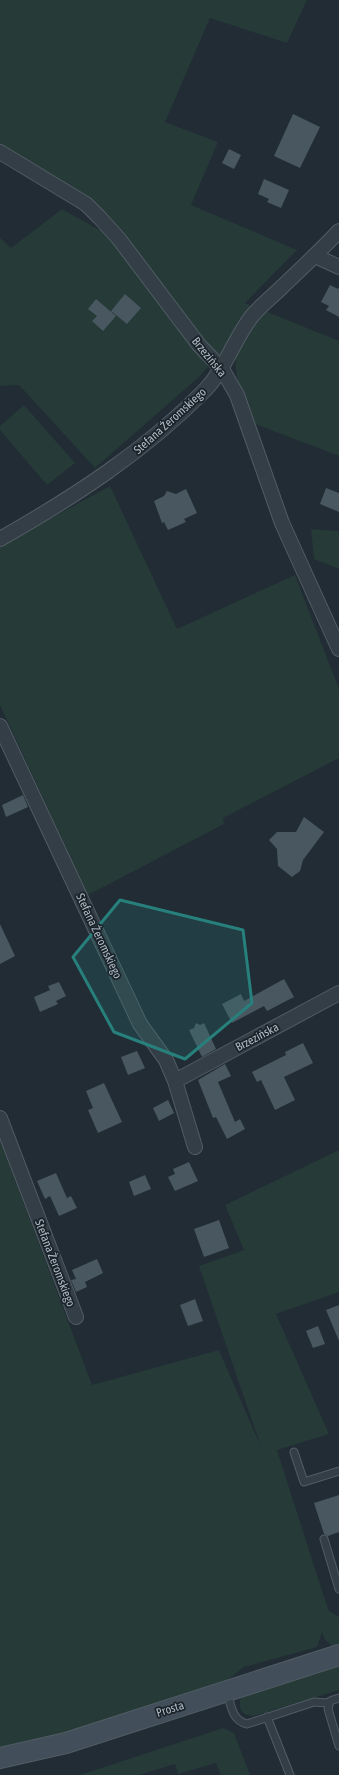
<svg xmlns="http://www.w3.org/2000/svg" width="339" height="1775" font-family="'Asap Condensed',sans-serif">
	<rect width="100%" height="100%" fill="#212c35"/>
	<path fill="#263a38" d="M0 0H307L287 43 210 18 165 122 218 142 191 205 297 250 245 303 252 306 218 357 104 214 80 192 0 144Z
		M62 209 105 233 186 335 208 367 199 377 95 468 19 385 0 386V238L11 248Z
		M265 311 339 341V456L255 424C244 399 226 367 242 341 248 330 257 321 265 311Z
		M24 405 75 463 47 485 0 430V426Z
		M110 486 177 629 295 575 339 689V758L223 818 224 824 88 895 0 705V546Z
		M311 529 339 531V569L314 559Z
		M0 1141 92 1385 219 1350 261 1447 199 1266 244 1250 225 1205 339 1150V1292L276 1314 329 1434 277 1450 326 1603 329 1611 339 1617V1647L332 1646 325 1640 322 1632 317 1647 244 1667 224 1683 45 1740 0 1748Z
		M339 1663V1690L254 1716C240 1716 237 1706 242 1695Z
		M223 1728 234 1733 250 1775H221L216 1763 178 1774 175 1764 139 1775H80Z"/>
	<path fill="#495761" d="M293 114 320 127 300 168 274 156Z
		M229 149 241 155 234 169 222 163Z
		M264 179 289 190 281 208 267 202 269 199 258 194Z
		M330 285 338 289 339 287V317L326 310 329 306 321 302Z
		M125 294 141 308 127 324 111 311Z
		M96 299 116 316 103 331 92 321 97 316 88 309Z
		M326 488 339 493V512L320 504Z
		M186 489 197 513 184 519 186 522 168 530 164 522 162 523 154 501 164 496 167 491 176 494Z
		M23 795 28 807 6 817 2 805Z
		M304 817 324 832 303 860 300 871 292 877 278 866 277 849 269 840 277 832H296Z
		M0 924 15 956 0 964Z
		M284 979 294 997 267 1011 264 1006 232 1023 222 1004 241 994 244 1001Z
		M59 982 66 996 56 1001 58 1004 40 1012 34 997 50 990 48 986Z
		M196 1023 200 1025 204 1023 216 1049 202 1057 189 1030 194 1028Z
		M303 1043 313 1063 284 1077 295 1100 275 1110 261 1080 257 1082 252 1072 286 1055 285 1052Z
		M137 1051 145 1068 128 1075 121 1057Z
		M225 1064 231 1076 218 1082 235 1122 240 1119 245 1129 227 1139 216 1117 213 1118 198 1080Z
		M104 1083 122 1122 98 1133 88 1110 93 1108 86 1091Z
		M168 1100 174 1113 159 1121 153 1108Z
		M189 1162 198 1181 175 1191 168 1177 175 1174 173 1169Z
		M56 1173 67 1198 71 1196 77 1208 59 1216 50 1196 45 1199 37 1181Z
		M145 1175 151 1189 134 1196 129 1182Z
		M219 1220 229 1248 204 1257 194 1229Z
		M97 1259 103 1273 85 1282 87 1287 76 1292 71 1280 76 1279 72 1270Z
		M195 1299 203 1321 188 1326 180 1305Z
		M339 1305V1341L326 1310Z
		M318 1326 325 1344 313 1348 306 1331Z
		M339 1495V1532L328 1536 324 1534 314 1503Z"/>
	<g fill="none" stroke-linecap="round" stroke-linejoin="round">
		<g stroke="#515c64" stroke-width="9">
			<path id="service" d="M294 1452 304 1482 339 1471
				M324 1539 339 1589
				M227 1692C231 1705 232 1721 247 1724L314 1702 328 1703
				M339 1698 330 1701 328 1709 339 1746
				M267 1717 290 1775"/>
		</g>
		<g stroke="#515c64" stroke-width="16">
			<path id="minor" d="M0 152 86 204 100 218 119 239 199 345 222 369 237 395 282 523 339 649
				M315 256 339 267
				M0 539C74 497 145 451 205 390 226 368 234 339 252 316 261 305 273 296 283 286 302 268 321 250 339 231
				M0 726 140 1024 166 1060 175 1081 195 1147
				M175 1081 339 993
				M0 1118 76 1317"/>
		</g>
		<g stroke="#515c64" stroke-width="22">
			<path id="secondary" d="M0 1758 66 1743 339 1655"/>
		</g>
		<use href="#service" stroke="#343e46" stroke-width="7"/>
		<use href="#minor" stroke="#343e46" stroke-width="14"/>
		<use href="#secondary" stroke="#424e59" stroke-width="20"/>
	</g>
	<path fill="#27807b" fill-opacity="0.2" stroke="#27807b" stroke-width="3" stroke-linejoin="round" d="M120 900 243 930 252 1003 185 1059 114 1032 73 957Z"/>
	<g text-anchor="middle" stroke-width="3.5" stroke-linejoin="round" paint-order="stroke">
		<g font-size="12" fill="#aeb9c3" stroke="#1a232a">
			<text transform="translate(209 357) rotate(51)" y="4">Brzezińska</text>
			<text transform="translate(170 421) rotate(-42)" y="4">Stefana Żeromskiego</text>
			<text transform="translate(99 936) rotate(65)" y="4">Stefana Żeromskiego</text>
			<text transform="translate(257 1037) rotate(-28)" y="4">Brzezińska</text>
			<text transform="translate(55 1263) rotate(69)" y="4">Stefana Żeromskiego</text>
			<text transform="translate(170 1709) rotate(-18)" y="4">Prosta</text>
		</g>
	</g>
</svg>
